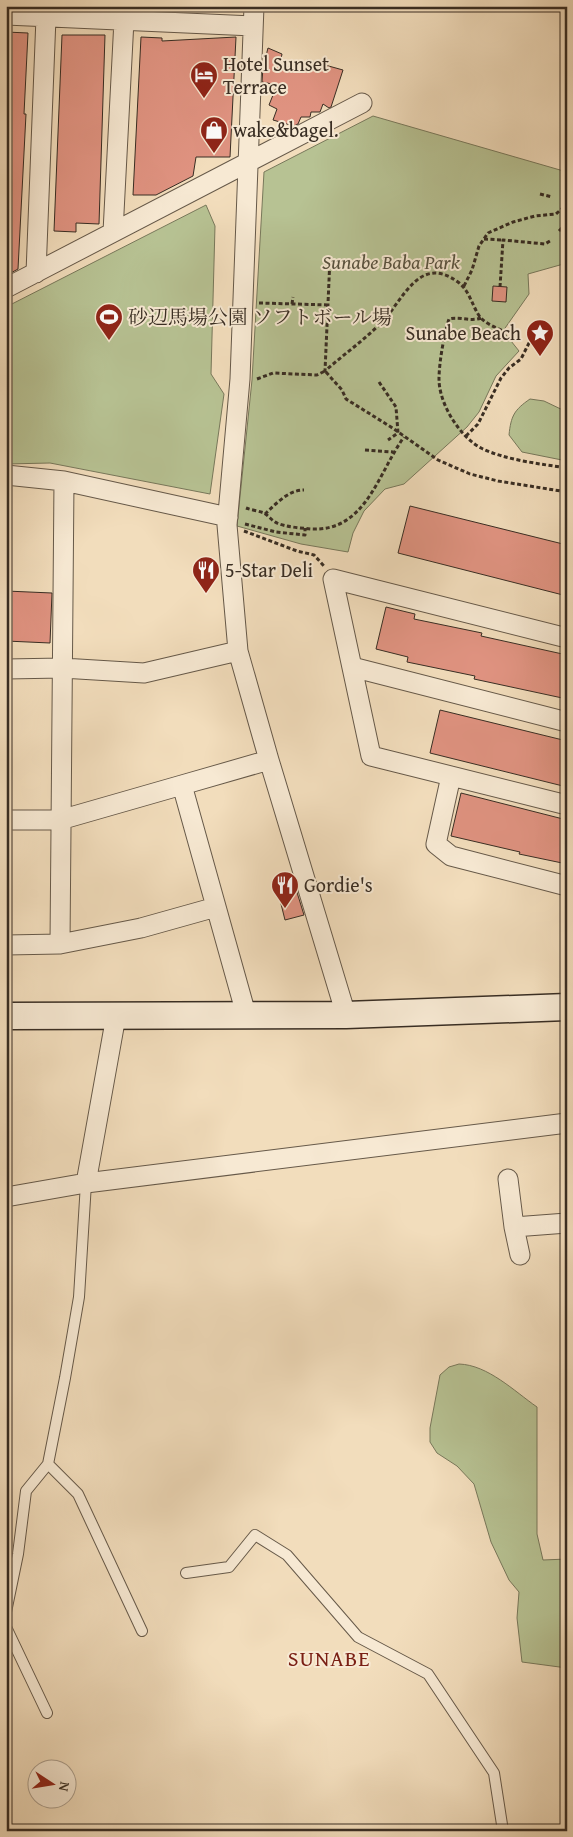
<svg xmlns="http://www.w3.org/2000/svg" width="573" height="1837" font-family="'Gentium Book Plus','Noto Serif JP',serif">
	<rect width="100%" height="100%" fill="#f2ddbc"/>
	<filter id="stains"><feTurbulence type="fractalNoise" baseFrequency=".004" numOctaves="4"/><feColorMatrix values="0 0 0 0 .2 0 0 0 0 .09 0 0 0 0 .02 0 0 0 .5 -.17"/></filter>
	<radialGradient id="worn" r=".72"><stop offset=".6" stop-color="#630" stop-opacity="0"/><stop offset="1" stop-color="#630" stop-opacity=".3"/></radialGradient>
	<path fill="#b7c293" stroke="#78785b" d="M373 116 567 172V263L528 274 529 294 503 331 519 351 496 376 479 412 467 427 404 484 385 489 364 511 353 533 348 552 301 544 237 526 252 380 264 172Z
		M206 205 215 226 211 374 224 394 210 494 50 463 6 464V307Z
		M530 399 544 401 567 412V461L522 452 509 435C511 416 514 410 530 399Z
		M459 1364C488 1365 514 1391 537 1407V1534L543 1560 567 1559V1668L522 1662 517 1618 519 1592 509 1580 491 1542 474 1484 457 1466 437 1453 430 1442V1428L440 1375 449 1367Z"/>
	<path fill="#e09381" stroke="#382d23" d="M6 32 28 33 24 114H26L18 269 7 275Z
		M62 35H105L99 224 76 223V232L54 231Z
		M141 37 162 38V41L236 37 230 157H196L193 176 156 195H133Z
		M268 48 282 54 280 64 304 71 307 60 343 70 331 107 329 108 323 104 320 112H311L310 117H301L298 124 294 126 273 120 277 109 269 105 277 85 262 82 263 67Z
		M493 286 507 287 506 302 492 301Z
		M410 506 567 545V596L398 553Z
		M6 591 52 593 50 643 6 641Z
		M386 607 415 614 414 619 482 633 481 636 567 655V699L474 679 475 676 407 662 408 657 376 649Z
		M440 710 567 741V787L430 753Z
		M461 793 567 820V864L519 854 520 852 451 836Z
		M291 873 304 915 285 920 277 888 282 887 279 876Z"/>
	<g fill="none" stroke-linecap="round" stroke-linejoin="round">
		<g stroke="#665949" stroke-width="12">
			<path id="lane" d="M48 1464 78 1494 142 1631
				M186 1573 229 1567 255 1535 287 1555 358 1637 428 1674 494 1773 503 1831
				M6 1612 18 1554 26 1491 48 1464 65 1378 79 1297 86 1183
				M6 1627 47 1713"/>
		</g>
		<g stroke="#665949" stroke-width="21">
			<path id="street" d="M254 6 240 379 227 525 238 651 269 760 346 1015
				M6 15 253 26
				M113 232 124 20
				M36 273 46 17
				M6 288 362 103
				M6 475 64 481 228 517
				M567 638 333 579 371 756 567 805
				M352 667 567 722
				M6 669 62 668 144 673 238 651
				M451 776 436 844 451 856 567 886
				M6 820H60L182 785
				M60 944 64 481
				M6 945 60 944 141 928 216 907
				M246 1014 182 785 269 760
				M508 1179 514 1227 520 1255
				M86 1183 116 1016
				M6 1197 86 1183 567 1123
				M514 1227 567 1223"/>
		</g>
		<g stroke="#382d23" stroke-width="29">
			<path id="secondary" d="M6 1016 346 1015 567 1007"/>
		</g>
		<path stroke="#382d23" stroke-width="3" stroke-dasharray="4 2.5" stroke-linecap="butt" d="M540 194 552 197
			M559 231 567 223
			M484 239 503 240
			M330 258 325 371C343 355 363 341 380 324 403 302 418 253 458 282 470 291 472 306 480 317 486 324 495 327 503 331
			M464 286 472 270 479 246 488 233 513 222 535 216 556 214 567 204
			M500 287 503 240 545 244 550 241
			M259 303 329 305
			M292 304 293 297
			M481 318C470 322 460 316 449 319 444 334 439 363 439 379 439 404 460 437 481 448 505 460 541 464 567 468
			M257 379 273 373 317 375 325 371 342 390 346 399 391 427 438 460 470 474 498 481 567 492
			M379 382 396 407 398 433 388 440
			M466 436 478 424 501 378 509 368 521 359 530 341
			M365 450 393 452
			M246 508C251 510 259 511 264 513 269 516 272 521 277 523 286 527 300 528 311 529 366 532 378 473 404 437
			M265 514C276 504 288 490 304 490
			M245 524 276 532 305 535V528
			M244 531 297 551 314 555 324 566"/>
		<use href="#lane" stroke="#f7e9d3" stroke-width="10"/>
		<use href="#street" stroke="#f7e9d3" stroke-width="19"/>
		<use href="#secondary" stroke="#f7e9d3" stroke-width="26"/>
	</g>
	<defs>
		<g id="hotel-pin" transform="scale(1.4375)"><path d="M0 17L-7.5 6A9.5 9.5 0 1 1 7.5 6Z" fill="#8f2418" stroke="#f7e9d3"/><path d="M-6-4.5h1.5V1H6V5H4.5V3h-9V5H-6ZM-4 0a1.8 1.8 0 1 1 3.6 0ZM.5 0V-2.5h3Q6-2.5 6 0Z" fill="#fff"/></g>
		<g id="shop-pin" transform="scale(1.4375)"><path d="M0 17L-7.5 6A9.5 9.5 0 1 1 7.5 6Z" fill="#8f2418" stroke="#f7e9d3"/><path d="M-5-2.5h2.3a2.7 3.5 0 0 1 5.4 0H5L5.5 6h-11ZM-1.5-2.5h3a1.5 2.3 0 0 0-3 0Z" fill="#fff"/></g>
		<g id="stadium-pin" transform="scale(1.4375)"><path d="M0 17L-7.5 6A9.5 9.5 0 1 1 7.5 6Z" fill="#8f2418" stroke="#f7e9d3"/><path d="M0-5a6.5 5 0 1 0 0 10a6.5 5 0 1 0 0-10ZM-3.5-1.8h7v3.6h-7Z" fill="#fff"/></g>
		<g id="sight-pin" transform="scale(1.4375)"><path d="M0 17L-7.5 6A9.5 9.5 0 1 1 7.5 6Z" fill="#8f2418" stroke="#f7e9d3"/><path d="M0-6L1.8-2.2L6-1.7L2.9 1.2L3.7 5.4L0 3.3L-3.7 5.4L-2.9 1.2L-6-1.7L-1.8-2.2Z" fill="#fff"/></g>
		<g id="restaurant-pin" transform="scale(1.4375)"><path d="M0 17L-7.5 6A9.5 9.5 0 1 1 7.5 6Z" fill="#8f2418" stroke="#f7e9d3"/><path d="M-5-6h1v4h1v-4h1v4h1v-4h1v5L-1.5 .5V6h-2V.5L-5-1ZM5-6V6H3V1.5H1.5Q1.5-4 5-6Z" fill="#fff"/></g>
	</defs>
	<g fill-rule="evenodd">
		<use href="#hotel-pin" x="204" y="75"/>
		<use href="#shop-pin" x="214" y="130"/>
		<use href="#stadium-pin" x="109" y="317"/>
		<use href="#sight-pin" x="540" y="333"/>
		<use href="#restaurant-pin" x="206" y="570"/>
		<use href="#restaurant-pin" x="285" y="885"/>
	</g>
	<g text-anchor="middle" stroke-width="4" stroke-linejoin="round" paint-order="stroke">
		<g font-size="20" fill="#382d23" stroke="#f7e9d3" text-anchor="start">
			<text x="223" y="71">Hotel Sunset<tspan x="223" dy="23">Terrace</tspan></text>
			<text x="233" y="137">wake&amp;bagel.</text>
			<text x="128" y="324">砂辺馬場公園 ソフトボール場</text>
			<text x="521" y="340" text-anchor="end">Sunabe Beach</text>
			<text x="225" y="577">5-Star Deli</text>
			<text x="304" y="892">Gordie's</text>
		</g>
		<g font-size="20" font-style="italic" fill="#58523f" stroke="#f7e9d3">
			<text x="391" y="269">Sunabe Baba Park</text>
		</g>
		<g font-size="22" letter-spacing="1" fill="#7a1f14" stroke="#f7e9d3">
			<text x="329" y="1666">SUNABE</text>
		</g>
	</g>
	<rect width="573" height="1837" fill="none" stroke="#f2ddbc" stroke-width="25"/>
	<rect x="8" y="8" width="558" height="1822" fill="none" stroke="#382d23" stroke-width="2.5"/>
	<rect x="12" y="12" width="548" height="1812" fill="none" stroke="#382d23"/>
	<g transform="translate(52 1784) rotate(102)"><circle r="24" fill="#f7e9d3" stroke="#ab9e8d"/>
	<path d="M0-4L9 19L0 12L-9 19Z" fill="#8f2418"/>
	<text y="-8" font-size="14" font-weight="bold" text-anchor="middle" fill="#382d23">N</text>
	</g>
	<rect width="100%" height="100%" filter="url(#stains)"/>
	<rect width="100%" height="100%" fill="url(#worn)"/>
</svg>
